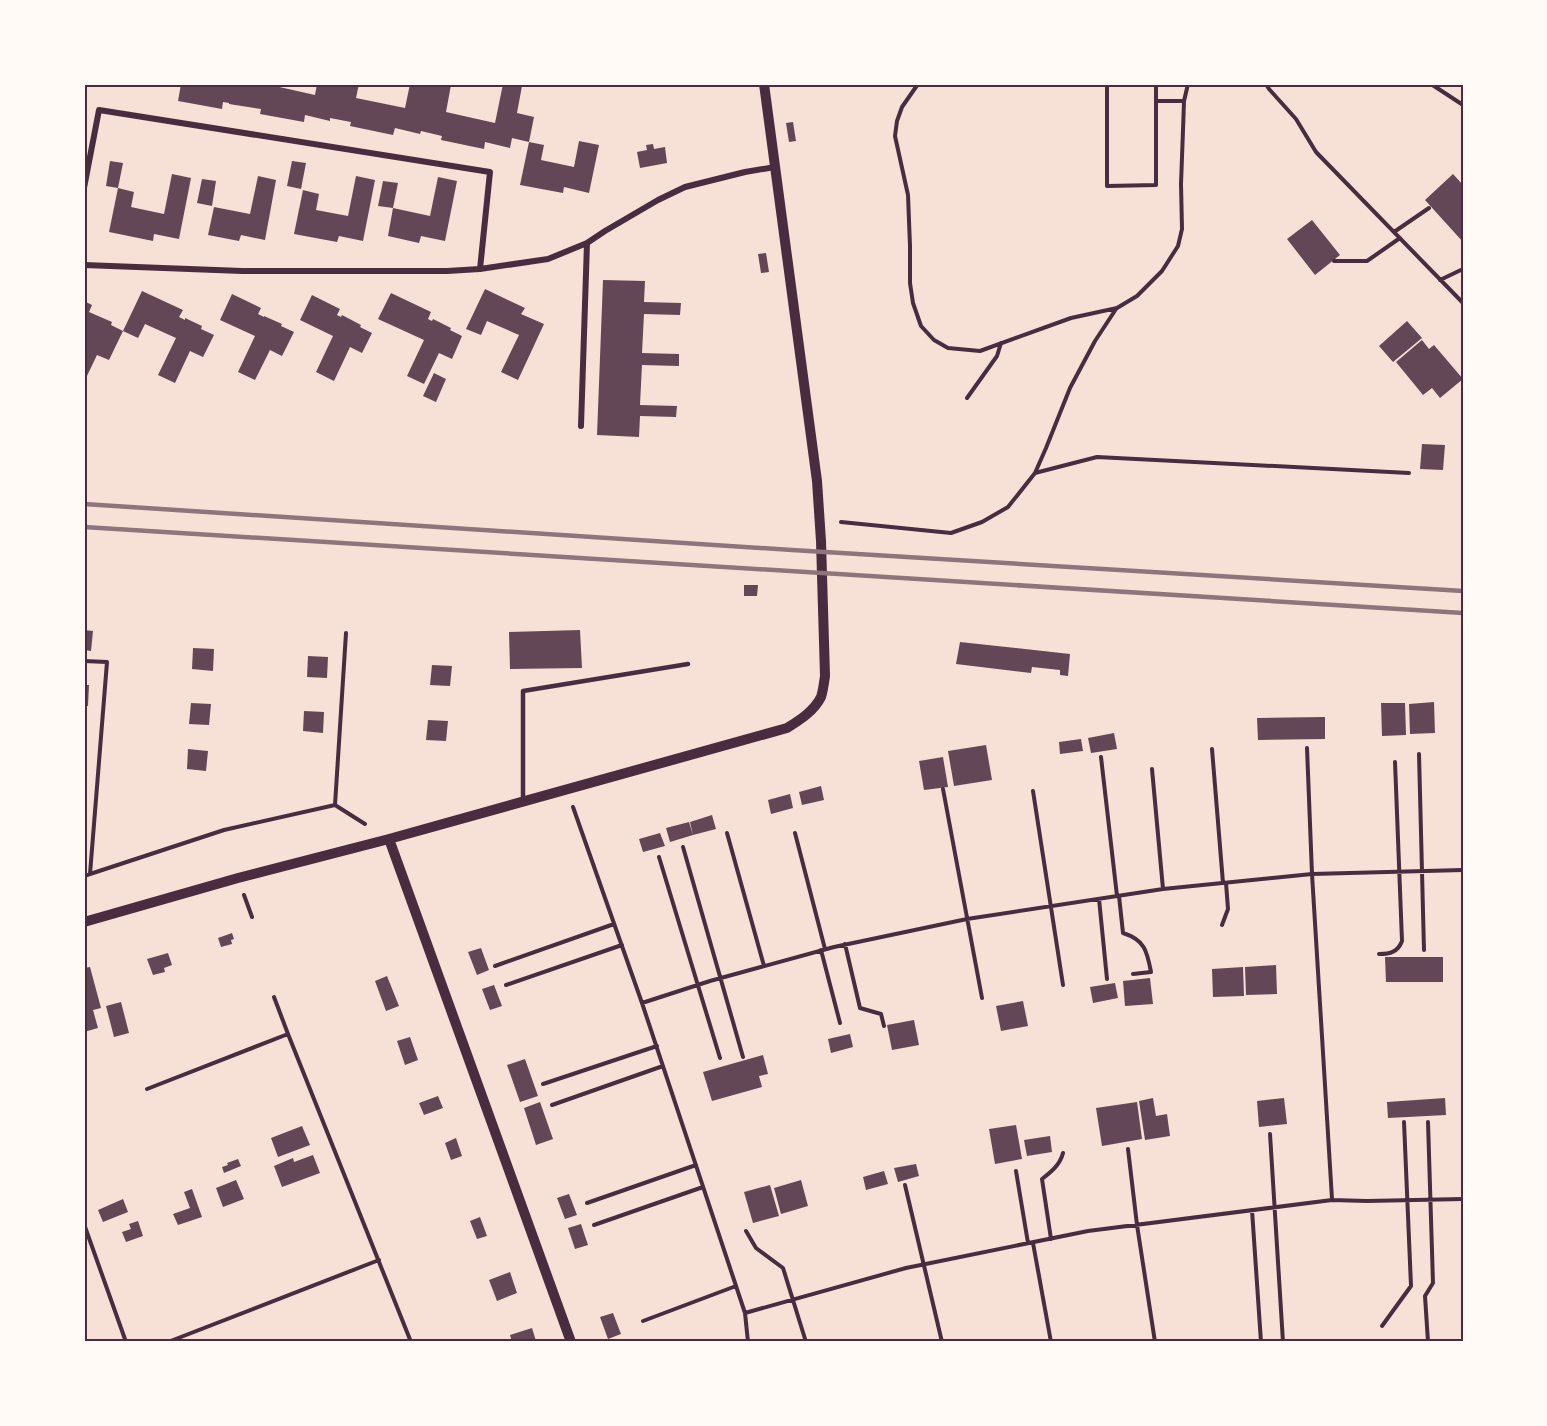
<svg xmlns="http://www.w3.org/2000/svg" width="1547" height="1426" font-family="'Varela Round',sans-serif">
	<rect width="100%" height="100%" fill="#f7e1d7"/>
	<path fill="#644757" d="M181 84H266L315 95 317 84H359L356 98 405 108 410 84H443L451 85 446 112 495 123 503 84H511L522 86 517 113 534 117 529 142 512 138 510 148 485 142 484 149 441 140 442 136 421 131 420 134 395 128 393 135 350 126 351 122 330 118V121L305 115 304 122 260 114 261 109 229 104V103L223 102 222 109 178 101Z
		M793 122 796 141 789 142 786 123Z
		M579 141 599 145 589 193 564 187 563 193 520 185 529 142 544 145 541 160 574 167Z
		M653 144 654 149 665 147 667 163 640 168 637 152 647 150 646 145Z
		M110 161 123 163 118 188 134 192 131 207 164 214 172 174 191 178 179 239 154 234 153 241 109 232 118 188 106 186Z
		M292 161 306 163 301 189 287 186Z
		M1453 174 1463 185V242L1425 200Z
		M258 176 276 180 265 240 241 235 239 241 208 235 214 207 250 214Z
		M356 176 375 180 363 241 339 236 337 242 294 234 303 190 319 194 316 210 348 216Z
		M438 177 457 181 445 241 421 236 419 243 388 236 393 208 430 216Z
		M202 179 216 181 212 206 197 203Z
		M383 181 398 183 393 208 378 206Z
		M1312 220 1340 255 1315 275 1287 239Z
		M766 253 769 272 761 273 758 254Z
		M603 280 645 281 644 302 681 303 680 315 644 314 642 353 679 354V366L642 365 640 405 677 406 676 417 640 416 639 437 597 435Z
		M485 289 525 308 521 314 544 324 518 380 501 372 519 335 487 321 481 335 466 329Z
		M142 291 183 310 179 317 185 320V318L202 326 201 329 214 335 203 357 190 351 175 383 158 375 176 338 145 324 138 338 123 331Z
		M391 293 431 312 428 319 432 321 433 319 451 328 450 330 462 336 452 359 439 353 424 384 407 376 424 340 378 319Z
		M232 294 261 308 258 314 264 317V316L282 324 281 326 294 332 282 356 270 350 255 380 238 372 255 336 220 320Z
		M312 295 340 309 337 315 341 317 342 315 361 325 360 327 372 333 362 353 350 347 334 381 316 372 333 336 300 320Z
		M84 301 92 305 89 312 112 322 111 325 123 331 109 360 97 355 86 378 84 377V338L86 334 84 333Z
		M1407 321 1422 338 1393 362 1379 346Z
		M1422 340 1429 349 1434 345 1463 379 1440 398 1432 388 1423 395 1396 362Z
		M434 373 446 379 436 402 423 396Z
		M1422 444 1445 445 1443 470 1420 469Z
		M744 585H758L757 596H744Z
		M84 630 93 631 91 651 84 650Z
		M580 630 582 668 510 669 509 632Z
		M960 642 1070 654 1068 676 1060 675V670L1032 667 1031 673 956 664Z
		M193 648 214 649 213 671 192 669Z
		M308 656 328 657 327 678 307 677Z
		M432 665 452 666 450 686 430 685Z
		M84 685H89L88 706 84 705Z
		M1434 702 1435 733 1410 734 1409 704Z
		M191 703 211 704 209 725 189 724Z
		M1381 703H1405L1406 735 1382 736Z
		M304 711 324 712 323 733 303 731Z
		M1325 717V739L1258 740 1257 718Z
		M428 720 448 721 446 741 426 740Z
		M1114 733 1117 749 1091 753 1088 738Z
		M1081 739 1083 751 1060 754 1059 742Z
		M986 745 992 780 954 786 948 751Z
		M188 749 208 751 206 771 187 769Z
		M943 757 948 787 924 790 919 761Z
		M821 786 824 800 802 805 799 792Z
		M790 794 793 808 771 814 768 800Z
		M712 815 716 829 693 835 690 822Z
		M689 822 693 835 670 842 666 828Z
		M660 833 665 846 643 852 639 839Z
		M232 933 234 939 231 940 232 944 221 947 218 938Z
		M481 948 489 970 477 975 468 952Z
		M168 953 172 965 164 968 165 972 153 975 147 959Z
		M1385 957H1443V982H1386Z
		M1276 965 1277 994 1246 995 1245 967Z
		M90 967 101 1008 93 1010 98 1028 84 1032V968Z
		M1243 967 1244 996 1213 997 1212 969Z
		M387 976 399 1006 386 1011 375 981Z
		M1150 978 1153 1004 1125 1006 1123 981Z
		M1115 983 1118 998 1093 1003 1090 987Z
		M494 985 502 1006 490 1010 482 989Z
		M1023 1001 1028 1026 1001 1031 996 1006Z
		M121 1002 129 1033 114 1037 106 1006Z
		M914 1020 919 1045 892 1050 887 1025Z
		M850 1034 853 1047 831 1053 828 1039Z
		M410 1037 418 1060 405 1065 397 1041Z
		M763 1055 768 1074 759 1076 762 1087 712 1101 703 1072Z
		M525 1059 538 1096 520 1102 507 1065Z
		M438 1096 443 1108 424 1115 419 1103Z
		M1153 1098 1156 1116 1167 1114 1170 1136 1145 1140 1139 1101Z
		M1284 1098 1287 1124 1259 1127 1257 1101Z
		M1445 1098 1446 1115 1388 1118 1387 1102Z
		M540 1102 553 1139 536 1145 524 1108Z
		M1137 1102 1142 1139 1102 1146 1096 1108Z
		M1016 1125 1022 1159 995 1164 989 1129Z
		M302 1126 310 1145 278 1157 271 1138Z
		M1050 1136 1052 1152 1027 1156 1024 1140Z
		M456 1138 462 1156 451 1160 445 1143Z
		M313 1155 320 1173 282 1187 274 1166 293 1158 294 1162Z
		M238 1159 241 1166 224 1173 222 1167 228 1165 227 1163Z
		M916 1164 919 1176 898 1182 894 1168Z
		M884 1171 888 1184 866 1190 863 1177Z
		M236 1180 244 1199 223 1207 216 1188Z
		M801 1180 808 1206 781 1214 774 1188Z
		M770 1185 779 1216 753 1223 744 1192Z
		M192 1189 202 1217 178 1225 173 1214 190 1208 184 1192Z
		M569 1194 577 1215 565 1219 557 1198Z
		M123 1199 128 1212 103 1222 98 1210Z
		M480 1217 487 1236 477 1239 470 1221Z
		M138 1221 143 1236 126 1242 122 1232 131 1229 129 1224Z
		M581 1224 588 1245 575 1249 568 1228Z
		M510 1272 517 1293 497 1301 489 1280Z
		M613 1313 621 1334 608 1339 600 1317Z
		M532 1328 536 1341 512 1342 510 1335Z"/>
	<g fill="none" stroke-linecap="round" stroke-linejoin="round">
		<path stroke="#4a2c40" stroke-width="4" d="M918 84 902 107 897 121 895 136 908 195 910 246V283L913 303 921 326 934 340 948 348 980 351 1071 318 1117 308 1137 296 1162 271 1178 246 1182 229 1181 184 1183 130 1184 101 1188 84
			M1107 84V186L1156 185V84
			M1266 84 1269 89 1296 119 1316 152 1463 303
			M1431 84 1463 105
			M1156 101H1184
			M1394 232 1429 208
			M1334 261H1367L1400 238
			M1440 280 1463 269
			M967 398 997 356 1001 343
			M1035 473 1097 457 1409 473
			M841 522 951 533 982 522 1008 507 1035 473 1046 448 1070 388 1095 341 1116 309
			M84 661 107 662 90 874
			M1307 748 1312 874 1332 1199
			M1212 749 1223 883
			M1419 754 1424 950
			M1101 757 1117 896
			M1152 769 1163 889
			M943 789 982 998
			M1033 791 1063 985
			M335 805 346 633
			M573 807 642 1003 710 981 834 947 967 919 1163 889 1312 874 1463 870
			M727 833 764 966
			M795 833 825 949
			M683 847 743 1057
			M659 857 720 1058
			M84 876 224 830 335 805 365 824
			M244 895 252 917
			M1119 896 1123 933C1145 940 1147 951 1151 972L1133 974
			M1099 899 1107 979
			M1222 925 1228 909 1226 883
			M845 944 860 1008 881 1014 884 1026
			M821 950 840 1023
			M1379 954C1390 954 1398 952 1402 941L1395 762
			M495 966 614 924
			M506 985 622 945
			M274 997 288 1034 411 1342
			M642 1003 745 1313 748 1342
			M543 1084 657 1046
			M147 1089 288 1034
			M552 1105 663 1066
			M1270 1134 1283 1342
			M1128 1149 1137 1225 1155 1342
			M1016 1171 1028 1243
			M905 1185 942 1342
			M587 1203 696 1165
			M1252 1210 1261 1342
			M84 1224 126 1342
			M594 1225 703 1187
			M746 1231 756 1248 783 1268 806 1342
			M1051 1239 1042 1179C1051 1172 1060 1165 1063 1153
			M1033 1243 1051 1342
			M745 1313 906 1268 1088 1231 1332 1200 1367 1201 1463 1199
			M643 1321 736 1286
			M1382 1326 1411 1286 1404 1122
			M168 1342 379 1260
			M1428 1342 1425 1296 1433 1283 1428 1122"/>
		<path stroke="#4a2c40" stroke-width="4.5" d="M523 801V691L688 664"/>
		<path stroke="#4a2c40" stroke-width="6" d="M84 188 99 110 490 172 480 269
			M84 265 242 271H447L480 269 548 259 587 243 605 231 658 200 685 187 745 172 775 167
			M581 426 587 243"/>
		<path stroke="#4a2c40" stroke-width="10" d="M389 839 571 1342
			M84 922 238 878 389 839 787 728C800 720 814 711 821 697 823 691 824 683 825 676L821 541 817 481 764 84"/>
		<path stroke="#8f747c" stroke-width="4.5" d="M84 504 792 550 1463 591
			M84 527 1463 613"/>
	</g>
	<rect width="1547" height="1426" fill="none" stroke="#fffaf5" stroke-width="171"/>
	<rect x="86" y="86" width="1376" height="1254" fill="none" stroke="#4a2c40" stroke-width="2"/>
</svg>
